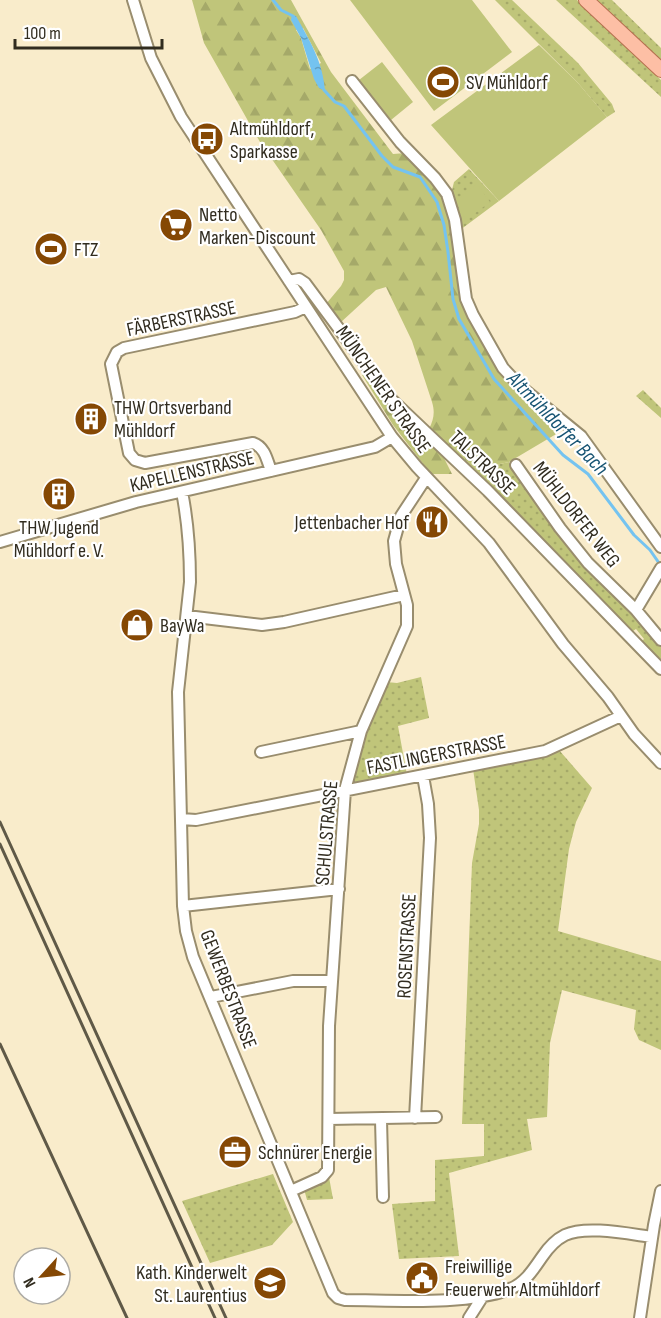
<svg xmlns="http://www.w3.org/2000/svg" width="661" height="1318" font-family="'Sofia Sans Condensed',sans-serif">
	<defs>
		<pattern id="grass-dots" width="8" height="8" patternUnits="userSpaceOnUse" patternTransform="scale(1.5)"><rect width="8" height="8" fill="#c0c57a"/><path d="M2 2h.1M6 6h.1" fill="none" stroke="#a5a969" stroke-width="1.8" stroke-linecap="round"/></pattern>
		<pattern id="forest-firs" width="22" height="20" patternUnits="userSpaceOnUse" patternTransform="scale(1.5)"><rect width="22" height="20" fill="#c0c57a"/><path d="M5 1l3.5 6h-7zM16 11l3.5 6h-7z" fill="#a5a969"/></pattern>
		<pattern id="water-ripples" width="26" height="14" patternUnits="userSpaceOnUse" patternTransform="scale(1.5)"><rect width="26" height="14" fill="#74c3f0"/><path d="M2 4q2-2 4 0t4 0M15 11q2-2 4 0t4 0" fill="none" stroke="#609fc2"/></pattern>
	</defs>
	<rect width="100%" height="100%" fill="#f9eccb"/>
	<path fill="url(#grass-dots)" d="M495 0H512L578 63 612 104 615 112 607 117 578 83Z
		M556 0H577L661 80V97Z
		M597 0H612L661 48V61Z
		M469 169 499 201 460 230 452 190 454 182Z
		M643 390 661 408V418L636 396Z
		M509 462 557 533 651 633 661 646V662L642 641 644 639 636 629 633 631 571 571 473 470Z
		M421 677 429 718 398 726 407 775 354 784 352 780 364 733 386 682 397 683Z
		M559 750 592 788 576 822 569 849 558 931 661 961V1050L639 1040 634 1029 636 1010 562 990 550 1043 547 1117 527 1119 532 1150 449 1173 459 1256 399 1259 392 1204 435 1201V1160L484 1156V1124H462L472 863 479 824V810L473 769Z
		M273 1174 293 1222 272 1245 210 1263 182 1201Z
		M329 1177 333 1199 307 1200 304 1189Z"/>
	<path fill="url(#forest-firs)" fill-rule="evenodd" d="M192 0H291L331 72 393 154 406 153 441 191 449 205 460 284 489 351 568 427 509 462 473 470 429 429C434 419 435 412 432 402L412 341 386 287 376 290 340 323 326 304 341 286 344 280V271L321 230 260 142 204 43ZM303 28 321 63 310 69 301 38 296 30Z
		M364 373 368 375 439 448 452 474H431L393 425 362 375Z"/>
	<path fill="#c0c57a" d="M350 0H472L512 52 434 111Z
		M539 45 578 83 607 117 499 201 431 125Z
		M382 62 413 102 391 120 359 80Z
		M477 184 490 202 466 220 455 201Z"/>
	<path fill="url(#water-ripples)" d="M292 15 296 16C310 41 323 62 325 91L319 88 314 79 301 38 291 20Z"/>
	<g fill="none" stroke-linecap="round" stroke-linejoin="round">
		<path stroke="#74c3f0" stroke-width="3" d="M273 0 281 10 293 16
			M324 90 335 102 344 106 382 156 393 167 420 177 437 202 444 225 448 252 453 299 459 319 494 379 563 455 588 474 634 535 650 550 661 566"/>
		<g stroke="#998d6e" stroke-width="14">
			<path id="minor" d="M133 0 151 58 181 117 392 437 417 467 489 543 563 644 608 697 634 734 661 763
				M352 81 400 142 435 178 447 194 455 220 466 299 473 315 503 368 521 387 581 436 661 547
				M289 281 299 279 305 283 391 399 488 491 661 669
				M516 465 560 528 588 563 636 610 661 640
				M271 471C267 460 265 447 253 443L145 463 135 460 129 453 111 364 117 352 124 348 295 312 306 307
				M182 492C188 522 190 552 190 582L178 692 183 906 186 931 193 957 333 1293 338 1298 345 1300C392 1300 467 1306 510 1289 525 1283 533 1270 542 1257 548 1248 555 1240 565 1235 586 1225 629 1234 652 1237
				M0 542 136 502 375 447 392 437
				M636 610 661 568
				M187 616 262 625 284 622 404 595
				M261 752 361 731
				M181 819 196 820 545 751 621 716
				M183 906 339 889
				M211 997 293 981H332
				M415 1118 430 838 428 804 423 776
				M329 1119 436 1117
				M381 1120 383 1197
				M291 1191 322 1177 328 1170 329 1026 345 790 361 731 407 626V605L396 564 394 541 401 516 426 478
				M469 1318 483 1296
				M640 1318 654 1225 661 1191"/>
		</g>
		<g stroke="#b5704f" stroke-width="16">
			<path id="major" d="M586 0 661 70"/>
		</g>
		<use href="#minor" stroke="#fff" stroke-width="10"/>
		<use href="#major" stroke="#fdbfa5" stroke-width="14"/>
		<path stroke="#5f5947" stroke-width="3" d="M0 822 226 1318
			M0 844 215 1318
			M0 1044 127 1318"/>
	</g>
	<defs>
		<g id="stadium-disc" transform="scale(1.725)"><circle r="9.5" fill="#854804" stroke="#fff"/><path d="M0-5a6.5 5 0 1 0 0 10a6.5 5 0 1 0 0-10ZM-3.5-1.8h7v3.6h-7Z" fill="#fff"/></g>
		<g id="bus-disc" transform="scale(1.725)"><circle r="9.5" fill="#854804" stroke="#fff"/><path d="M-5-6H5V4H4V6H2V4H-2V6H-4V4H-5ZM-3.5-4V0h7V-4ZM-3.5 1.2v1.5H-2V1.2ZM2 1.2v1.5H3.5V1.2Z" fill="#fff"/></g>
		<g id="supermarket-disc" transform="scale(1.725)"><circle r="9.5" fill="#854804" stroke="#fff"/><path d="M-6-5.5h2.5l.6 2H6L4.5 2H-2.5L-4.4-4H-6ZM-1.5 3.2a1.3 1.3 0 1 0 .1 0ZM3 3.2a1.3 1.3 0 1 0 .1 0Z" fill="#fff"/></g>
		<g id="building-disc" transform="scale(1.725)"><circle r="9.5" fill="#854804" stroke="#fff"/><path d="M-4-6H4V6H1V3H-1V6H-4ZM-2.5-4.3h1.7v1.8h-1.7ZM.8-4.3h1.7v1.8H.8ZM-2.5-1h1.7V.8h-1.7ZM.8-1h1.7V.8H.8Z" fill="#fff"/></g>
		<g id="restaurant-disc" transform="scale(1.725)"><circle r="9.5" fill="#854804" stroke="#fff"/><path d="M-5-6h1v4h1v-4h1v4h1v-4h1v5L-1.5 .5V6h-2V.5L-5-1ZM5-6V6H3V1.5H1.5Q1.5-4 5-6Z" fill="#fff"/></g>
		<g id="shop-disc" transform="scale(1.725)"><circle r="9.5" fill="#854804" stroke="#fff"/><path d="M-5-2.5h2.3a2.7 3.5 0 0 1 5.4 0H5L5.5 6h-11ZM-1.5-2.5h3a1.5 2.3 0 0 0-3 0Z" fill="#fff"/></g>
		<g id="office-disc" transform="scale(1.725)"><circle r="9.5" fill="#854804" stroke="#fff"/><path d="M-6-3h4V-5.5h4V-3h4V5H-6ZM-1-4.5V-3h2v-1.5ZM-6 0V1H6V0Z" fill="#fff"/></g>
		<g id="civic-disc" transform="scale(1.725)"><circle r="9.5" fill="#854804" stroke="#fff"/><path d="M-.6-6.5H3V-4.5H.6V-3L4-1V1h2V6H-6V1h2V-1L-.6-3ZM-1.2 2.5V6h2.4V2.5Z" fill="#fff"/></g>
		<g id="school-disc" transform="scale(1.725)"><circle r="9.5" fill="#854804" stroke="#fff"/><path d="M0-5L7-2L0 1L-7-2ZM-4 1L0 2.5L4 1V4Q0 6-4 4Z" fill="#fff"/></g>
	</defs>
	<g fill-rule="evenodd">
		<use href="#stadium-disc" x="443" y="82"/>
		<use href="#bus-disc" x="207" y="139"/>
		<use href="#supermarket-disc" x="176" y="225"/>
		<use href="#stadium-disc" x="51" y="249"/>
		<use href="#building-disc" x="91" y="419"/>
		<use href="#building-disc" x="59" y="494"/>
		<use href="#restaurant-disc" x="432" y="522"/>
		<use href="#shop-disc" x="137" y="625"/>
		<use href="#office-disc" x="235" y="1152"/>
		<use href="#civic-disc" x="422" y="1278"/>
		<use href="#school-disc" x="270" y="1283"/>
	</g>
	<g text-anchor="middle" stroke-width="4.5" stroke-linejoin="round" paint-order="stroke">
		<g font-size="20" fill="#312c1f" stroke="#fff" text-anchor="start">
			<text x="466" y="89">SV Mühldorf</text>
			<text x="230" y="135">Altmühldorf,<tspan x="230" dy="23">Sparkasse</tspan></text>
			<text x="199" y="221">Netto<tspan x="199" dy="23">Marken-Discount</tspan></text>
			<text x="74" y="256">FTZ</text>
			<text x="114" y="414">THW Ortsverband<tspan x="114" dy="23">Mühldorf</tspan></text>
			<text x="409" y="529" text-anchor="end">Jettenbacher Hof</text>
			<text x="59" y="534" text-anchor="middle">THW Jugend<tspan x="59" dy="23">Mühldorf e. V.</tspan></text>
			<text x="160" y="632">BayWa</text>
			<text x="258" y="1159">Schnürer Energie</text>
			<text x="445" y="1273">Freiwillige<tspan x="445" dy="23">Feuerwehr Altmühldorf</tspan></text>
			<text x="247" y="1279" text-anchor="end">Kath. Kinderwelt<tspan x="247" dy="23">St. Laurentius</tspan></text>
		</g>
		<g font-size="20" fill="#312c1f" stroke="#fff">
			<text transform="translate(181 318) rotate(-12)" y="7">FÄRBERSTRASSE</text>
			<text transform="translate(384 389) rotate(55)" y="7">MÜNCHENER STRASSE</text>
			<text transform="translate(483 462) rotate(44)" y="7">TALSTRASSE</text>
			<text transform="translate(192 471) rotate(-13)" y="7">KAPELLENSTRASSE</text>
			<text transform="translate(577 514) rotate(52)" y="7">MÜHLDORFER WEG</text>
			<text transform="translate(436 754) rotate(-11)" y="7">FASTLINGERSTRASSE</text>
			<text transform="translate(326 833) rotate(-85)" y="7">SCHULSTRASSE</text>
			<text transform="translate(406 946) rotate(-87)" y="7">ROSENSTRASSE</text>
			<text transform="translate(229 989) rotate(69)" y="7">GEWERBESTRASSE</text>
		</g>
		<g font-size="21" font-style="italic" fill="#175473" stroke="#fff">
			<text transform="translate(558 423) rotate(46)" y="7">Altmühldorfer Bach</text>
		</g>
	</g>
	<g transform="translate(42 1276) rotate(243)"><circle r="28" fill="#ffffff" stroke="#adaba5" stroke-width="1.5"/>
	<path d="M0-4.5L10 22L0 15L-10 22Z" fill="#854804"/>
	<text y="-9" font-size="16" font-weight="bold" text-anchor="middle" fill="#312c1f">N</text>
	</g>
	<path d="M15 39v9h147v-9" fill="none" stroke="#312c1f" stroke-width="3"/>
	<text x="24" y="39" font-size="18" fill="#312c1f" stroke="#ffffff" stroke-width="4.5" paint-order="stroke">100 m</text>
</svg>
